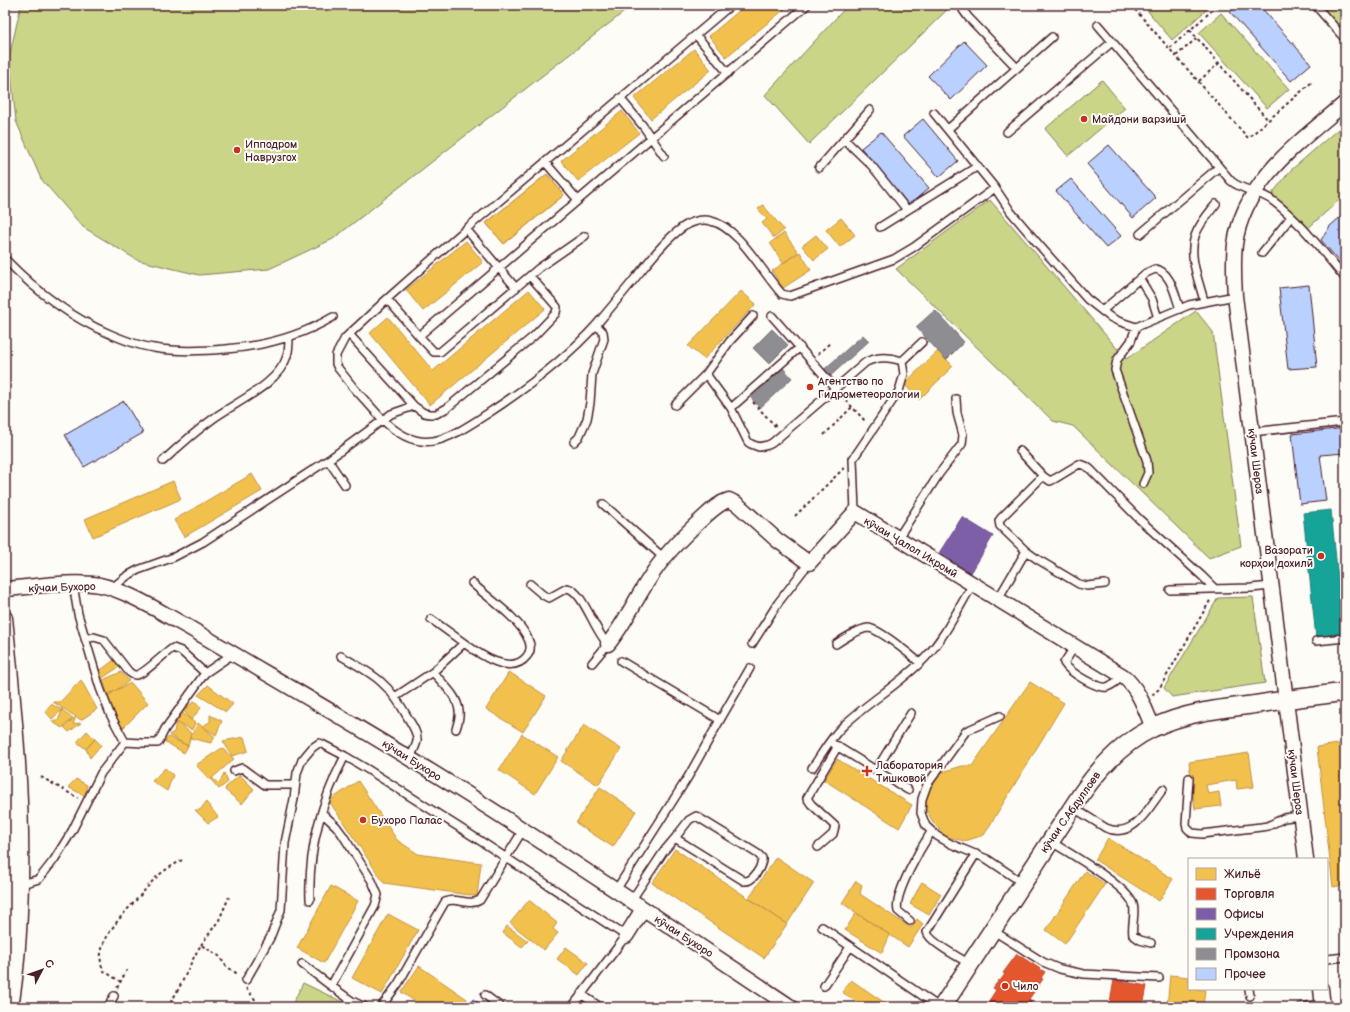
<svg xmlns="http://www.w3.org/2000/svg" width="1350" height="1012" font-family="'Balsamiq Sans',sans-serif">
	<rect width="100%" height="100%" fill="#fdfcf7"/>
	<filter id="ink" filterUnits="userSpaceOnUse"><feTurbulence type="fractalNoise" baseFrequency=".025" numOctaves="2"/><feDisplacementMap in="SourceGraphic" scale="8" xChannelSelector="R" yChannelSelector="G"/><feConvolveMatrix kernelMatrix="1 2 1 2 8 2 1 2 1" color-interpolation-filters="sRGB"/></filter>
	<g filter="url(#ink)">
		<path fill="#cad588" stroke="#8a7a5a" d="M21 5H633L333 239 269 269 199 275 137 260 83 227 41 179 16 121 9 58Z
			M848 5H952L809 144 765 95Z
			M1151 5H1212L1172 40 1146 9Z
			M1310 5H1345V44Z
			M1221 13 1289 89 1267 108 1199 33Z
			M1102 80 1125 108 1068 156 1045 129Z
			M1345 123V195L1306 230 1272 194 1290 171Z
			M990 200 1126 359 1196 311 1213 332 1241 546 1209 558 1073 426 1053 421 896 269Z
			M1253 597 1265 683 1172 697 1164 688 1218 598Z
			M303 983 353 1007H291Z"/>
		<path fill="#f2c14e" stroke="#c09044" d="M746 5H784L786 8 726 57 709 36Z
			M694 49 711 70 651 119 634 98Z
			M622 111 639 133 578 181 561 161Z
			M547 174 564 195 504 244 486 223Z
			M547 174 564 195 504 244 486 223Z
			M763 205 784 230 774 238 762 223 767 219 758 209Z
			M841 218 855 235 840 247 826 230Z
			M784 233 798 252 783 263 770 243Z
			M816 235 828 249 814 260 802 246Z
			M466 241 483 262 423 311 406 290Z
			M800 252 811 270 783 288 772 271Z
			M529 290 545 309 430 405 370 333 388 317 433 371Z
			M741 291 756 304 704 359 688 346Z
			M938 351 953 366 919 400 904 384Z
			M252 474 262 491 184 537 174 520Z
			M173 481 181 499 93 537 85 519Z
			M114 660 119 667 101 679 97 668 101 670Z
			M121 672 129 681 108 696 103 680Z
			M509 672 546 696 523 732 486 709Z
			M81 680 97 709 81 720 53 702H60Z
			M1030 682 1064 703 984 835 965 841 946 837 933 822 923 804 929 783 942 772 962 766H972Z
			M131 683 148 703 122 729 106 695Z
			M208 685 233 704 226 712 198 695Z
			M195 701 201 708 191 720 183 710Z
			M51 704 60 709H63L52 719 45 711Z
			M62 710 73 718 62 728 51 721H58Z
			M181 712 195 723 192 730 176 722Z
			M210 715 222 721 216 735 202 726 210 722Z
			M76 717 73 724 81 723 69 732 64 727Z
			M176 722 191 733 188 746 169 735 174 732Z
			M198 723 215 737 211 743 190 738Z
			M584 725 621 749 598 785 561 761Z
			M87 731 95 739 86 749 77 742Z
			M522 734 558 757 535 794 499 770Z
			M169 737 188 746 184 753 164 741Z
			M244 737 248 751 232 756 223 741Z
			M95 739 101 745 90 758 86 749Z
			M1345 743V885L1333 887 1317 747Z
			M222 748 234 759 210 780 196 765Z
			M1249 753 1254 787 1237 789 1236 780 1206 785 1208 794 1219 792 1221 806 1195 809 1189 762Z
			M837 759 912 805 899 828 824 780Z
			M165 768 173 775 167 791 152 781Z
			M224 773 228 782 219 789 212 781V778L219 784Z
			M240 775 254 789 242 804 225 790 226 787Z
			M76 779 87 785 85 796 68 787Z
			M358 781 397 840 418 854 481 863 477 896 384 883 329 801Z
			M600 787 636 811 613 847 576 823Z
			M206 802 218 817 208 823 195 810H200Z
			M1108 838 1173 879 1159 901 1095 860Z
			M675 849 787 924 764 958 652 883Z
			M776 857 814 883 787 924 749 898Z
			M1085 871 1105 884 1065 944 1046 930Z
			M856 881 862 885 860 894 911 928 917 919 923 924 908 947 842 903Z
			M922 882 941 894 929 915 910 904Z
			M331 886 358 901 324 963 297 948Z
			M529 900 557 923 553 929 558 933 544 950 510 923Z
			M856 913 890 935 882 953 845 930Z
			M388 914 418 930 382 994 352 978Z
			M507 926 528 941 522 947 503 933Z
			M566 947 588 963 579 975 557 959Z
			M419 966 467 999 462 1007H423L401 992Z
			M1170 975 1189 977V989L1205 990 1203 1007H1167Z
			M851 980 891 1007H864L842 992Z"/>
		<path fill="#e4572e" stroke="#b6462d" d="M1017 954 1045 972 1041 978 1043 979 1029 999 1032 1001 1028 1007H983H985L996 990 993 988 999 980 1000 981 1005 974 1003 973Z
			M1114 980 1147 986 1143 1007H1108V1002H1110Z"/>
		<path fill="#7b5ea7" stroke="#6c4b82" d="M962 517 993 536 971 573 939 553Z
			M473 999 485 1007H467Z"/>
		<path fill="#17a398" stroke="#267b77" d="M1331 510 1340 599 1345 598V635L1316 638 1303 513Z"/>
		<path fill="#8d8d92" stroke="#796c73" d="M935 310 964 342 946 360 916 327Z
			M772 329 788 345 769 364 753 348Z
			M863 335 869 341 826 380 820 373Z
			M783 368 792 378 760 408 751 398Z"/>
		<path fill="#bad0ff" stroke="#4a1f2b" d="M1239 5H1259L1311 64 1291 81 1230 12Z
			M964 41 987 65 951 100 928 76Z
			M923 119 958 161 939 177 903 136Z
			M881 132 929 188 909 205 861 148Z
			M1109 145 1156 198 1133 218 1087 164Z
			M1071 179 1121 236 1106 248 1056 191Z
			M1345 213V268L1321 240 1330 226Z
			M1309 285 1317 367 1288 369 1279 288Z
			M124 401 143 433 84 467 65 435Z
			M1345 428V453L1320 455 1326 501 1300 504 1292 434Z"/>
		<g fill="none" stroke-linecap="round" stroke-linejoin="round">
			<g stroke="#4a1f2b" stroke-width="10">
				<path id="service" d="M965 5 963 10 968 17 1017 68
					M1315 5 1345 39
					M1098 25 1231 181C1243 191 1260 191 1273 201 1301 222 1322 251 1345 278
					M696 35 728 73
					M620 98 643 126 664 156
					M934 113 995 188
					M948 129 1052 37
					M1007 132 1112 42
					M844 139 872 166 907 210
					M545 162 578 200
					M819 168 870 110
					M880 227 978 166
					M466 229 516 288
					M1140 234 1219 167
					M1262 253 1291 217
					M5 259C36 291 69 317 110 334 124 340 139 346 154 348 177 352 203 351 226 349 265 346 299 337 333 317
					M1140 279 1152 299 1158 318
					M387 299 419 336 807 5
					M1204 301C1199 281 1188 256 1195 236 1199 224 1208 214 1216 204
					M1102 311 1146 273 1155 269C1171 271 1175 296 1180 309
					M753 316 730 341 706 374 731 408 748 442 751 444 759 447 768 445 772 443 866 362C879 356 889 357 902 361L904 374 899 391 853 459 855 512
					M772 316 835 388
					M1136 327 1131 341 1117 360 1115 370 1147 461 1148 473 1143 484
					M349 334 414 406 424 413 430 414H436L447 408 534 336 556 313 557 307 530 276
					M419 336 434 352H440L539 268 585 236
					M902 361 922 342
					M675 405 706 374
					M414 406 391 414 383 420 353 387 338 368 336 364V355L345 338 387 299 466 229 731 5
					M731 408 800 347
					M1252 432 1345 422
					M574 442 579 437 587 419 590 403 592 374 604 339 603 332 596 325
					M1020 451 1043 476
					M328 460 345 485
					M163 461C179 446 196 431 214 418 236 402 279 384 287 356 289 350 289 344 289 338
					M603 504 664 558
					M898 538 939 474 962 444 963 435 957 413 956 399
					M1026 551 1037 559 1079 584 1087 586 1105 584
					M530 584 543 595 549 598 567 588C583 590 595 633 608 644L592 663
					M112 588 127 576 138 570 174 557 203 542 328 460 383 420C422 458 448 439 487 414 527 388 565 360 597 324 613 305 629 286 645 266 655 254 665 241 678 231 687 223 700 218 711 221 739 227 763 274 782 294L790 296 894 259 914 247 995 188 1011 212 1040 246 1087 299 1110 317 1118 321 1136 327 1189 305 1235 296
					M1170 590 1251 588 1271 586
					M998 599 1026 551 1000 526 999 521 1001 518 1043 476 1050 481 1056 478 1079 464 1086 466 1090 469 1139 519 1202 576 1214 588
					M431 619 464 643
					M85 639 94 637 104 640 129 672C131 673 132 675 135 675 143 676 164 653 173 648L181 651 205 673
					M1316 641 1345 638
					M752 644 778 603 809 563
					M836 644C843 639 859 629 868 628 878 628 911 655 920 663
					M1075 646 1064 663C1069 672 1097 689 1107 687 1113 685 1118 680 1123 676
					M341 656C375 675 389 683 408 718 412 725 418 733 417 741 416 747 412 753 410 758
					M621 661 720 720
					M433 672C442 683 458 696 459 711 460 717 458 723 456 729
					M395 697 433 672 464 643C479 654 511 677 527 656 531 651 531 645 528 639 520 619 488 598 472 583
					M1000 716 966 731 927 785 922 799 921 813 926 826 937 836 951 844 987 859 1023 883
					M125 742 142 743H158L165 729 205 673 233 654
					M835 745 908 790
					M812 768C822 754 830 738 843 726 868 702 900 684 925 658 945 637 958 609 973 584
					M876 770 911 713
					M234 771 242 768 265 785H295
					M1189 778 1186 824 1187 828 1192 833 1202 834 1261 827 1268 826 1284 818 1300 816
					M1072 807 1106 828C1134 840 1149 807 1163 789
					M1050 841C1069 853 1126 885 1133 904 1136 914 1131 925 1133 935L1140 940 1151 943
					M818 847 833 834 835 826 811 804 807 798 838 746
					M21 883 29 882 39 879 54 860 72 831 101 773 125 742 110 714 100 688 78 614 73 584
					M616 890 688 777 720 720 750 668
					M310 900C308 850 322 800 345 756L367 769 479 840 626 936 572 1007
					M631 901 664 851 675 838 689 820 696 816 758 854 762 858V861C760 869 753 882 744 881L675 838
					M910 921 898 911C893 895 922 846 931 832
					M822 927 939 1007
					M992 930 1043 962 1060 969 1084 974 1159 978
					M1327 959 1345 957
					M302 964 331 986 370 915 375 906 378 895 372 881 342 834 336 826 322 813
					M970 964C960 958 929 942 927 932L976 854
					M246 980 270 938 281 910 285 843 294 799 297 773 302 760 312 748 319 743 322 744 345 756
					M331 986 352 1001 365 1007
					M824 986 850 947
					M1249 989 1250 996
					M581 994 600 1007
					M485 995 501 1007
					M108 1007 114 996
					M381 1007 398 984 445 902C455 896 469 907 480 900L523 830
					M1300 1007 1323 1004"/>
			</g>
			<g stroke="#4a1f2b" stroke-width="17">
				<path id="minor" d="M5 589C33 587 73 580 100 585 128 591 162 613 188 627 277 680 368 732 456 787 569 858 680 933 791 1007
					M5 618C14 706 23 794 21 883 20 925 18 966 11 1007
					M608 644C624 625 635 600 649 579 663 556 682 537 702 519 710 512 718 503 729 500L737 504 777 540 809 563 855 512 1123 676C1139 689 1145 709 1153 728
					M5 757C9 823 11 889 5 956
					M1306 859 1235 296C1234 279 1233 261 1235 244 1244 180 1300 142 1345 103
					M626 936 643 909
					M1321 989 1323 1007"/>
			</g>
			<g stroke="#4a1f2b" stroke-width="20">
				<path id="tertiary" d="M942 1007 1082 793C1101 766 1123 742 1153 728 1183 713 1218 709 1251 705 1282 700 1314 696 1345 692"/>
			</g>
			<path stroke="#4a1f2b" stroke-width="2" stroke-dasharray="3 3" stroke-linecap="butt" d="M1131 5 1248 138 1312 82
				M1190 30 1268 120
				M1170 48 1218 5
				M1176 56 1197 38
				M1199 81 1219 63
				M818 354 831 342
				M842 396 866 422
				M753 402 777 428
				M824 435 852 407
				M795 516 844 468
				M1152 695 1159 689 1211 599
				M41 777 78 798
				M201 945 219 920 229 897
				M121 982 104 971C90 947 123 914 138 898 145 890 151 882 159 875 166 869 174 865 182 860
				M117 988 127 970
				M246 988 261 1007
				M167 1007C182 988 188 965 201 945L219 956 226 966 239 975"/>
			<use href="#service" stroke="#fdfcf7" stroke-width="7"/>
			<use href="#minor" stroke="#fdfcf7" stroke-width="14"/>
			<use href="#tertiary" stroke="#fdfcf7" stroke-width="17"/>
		</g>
	</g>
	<g fill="#c8321e" stroke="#fdfcf7" stroke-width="1.5">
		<circle cx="1084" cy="119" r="4"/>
		<circle cx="237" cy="150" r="4"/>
		<circle cx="810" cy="387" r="4"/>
		<circle cx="1321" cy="556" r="4"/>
		<path d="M865 765h4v4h4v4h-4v4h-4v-4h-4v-4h4z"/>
		<circle cx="363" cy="820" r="4"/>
		<circle cx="1005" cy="986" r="4"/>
	</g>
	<g text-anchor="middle" stroke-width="4" stroke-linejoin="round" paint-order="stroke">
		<g font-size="11" fill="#4a1f2b" stroke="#fdfcf7" text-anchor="start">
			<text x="1092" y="123">Майдони варзишӣ</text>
			<text x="245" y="148">Ипподром<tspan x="245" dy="13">Наврузгох</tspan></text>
			<text x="818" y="385">Агентство по<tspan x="818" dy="13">Гидрометеорологии</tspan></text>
			<text x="1313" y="554" text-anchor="end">Вазорати<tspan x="1313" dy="13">корҳои дохилӣ</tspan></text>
			<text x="876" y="769">Лаборатория<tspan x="876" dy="13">Тишковой</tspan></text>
			<text x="371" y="824">Бухоро Палас</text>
			<text x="1013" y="990">Чило</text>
		</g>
		<g font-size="11" fill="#4a1f2b" stroke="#fdfcf7">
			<text transform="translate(1256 461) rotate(83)" y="4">кӯчаи Шероз</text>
			<text transform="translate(911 547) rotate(31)" y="4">кӯчаи Ҷалол Икромӣ</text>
			<text transform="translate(62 587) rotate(-2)" y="4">кӯчаи Бухоро</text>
			<text transform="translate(412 760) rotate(32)" y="4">кӯчаи Бухоро</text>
			<text transform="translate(1296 782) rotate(83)" y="4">кӯчаи Шероз</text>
			<text transform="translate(1070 812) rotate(-55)" y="4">кӯчаи С.Абдуллоев</text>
			<text transform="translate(684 936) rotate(33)" y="4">кӯчаи Бухоро</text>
		</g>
	</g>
	<rect width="1350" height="1012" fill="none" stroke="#fdfcf7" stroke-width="20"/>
	<rect x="10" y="10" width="1330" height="992" fill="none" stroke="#4a1f2b" stroke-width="1.5" filter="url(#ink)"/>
	<rect x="1188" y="858" width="140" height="132" fill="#fdfcf7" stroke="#b5a4a5"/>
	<rect x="1196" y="868" width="20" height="12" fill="#f2c14e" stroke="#b5a4a5"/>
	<text x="1224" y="878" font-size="12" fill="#4a1f2b">Жильё</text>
	<rect x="1196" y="888" width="20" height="12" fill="#e4572e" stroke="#b5a4a5"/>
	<text x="1224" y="898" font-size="12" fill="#4a1f2b">Торговля</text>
	<rect x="1196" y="908" width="20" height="12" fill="#7b5ea7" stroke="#b5a4a5"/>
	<text x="1224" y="918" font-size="12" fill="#4a1f2b">Офисы</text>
	<rect x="1196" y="928" width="20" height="12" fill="#17a398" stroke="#b5a4a5"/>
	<text x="1224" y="938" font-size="12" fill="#4a1f2b">Учреждения</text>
	<rect x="1196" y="948" width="20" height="12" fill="#8d8d92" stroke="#b5a4a5"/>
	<text x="1224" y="958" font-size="12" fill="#4a1f2b">Промзона</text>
	<rect x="1196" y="968" width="20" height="12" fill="#bad0ff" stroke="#b5a4a5"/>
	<text x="1224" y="978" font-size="12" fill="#4a1f2b">Прочее</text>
	<g transform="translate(42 970) rotate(49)" stroke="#fdfcf7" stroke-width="3" paint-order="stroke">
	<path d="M0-3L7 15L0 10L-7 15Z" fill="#4a1f2b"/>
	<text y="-6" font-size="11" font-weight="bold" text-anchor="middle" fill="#4a1f2b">С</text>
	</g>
</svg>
